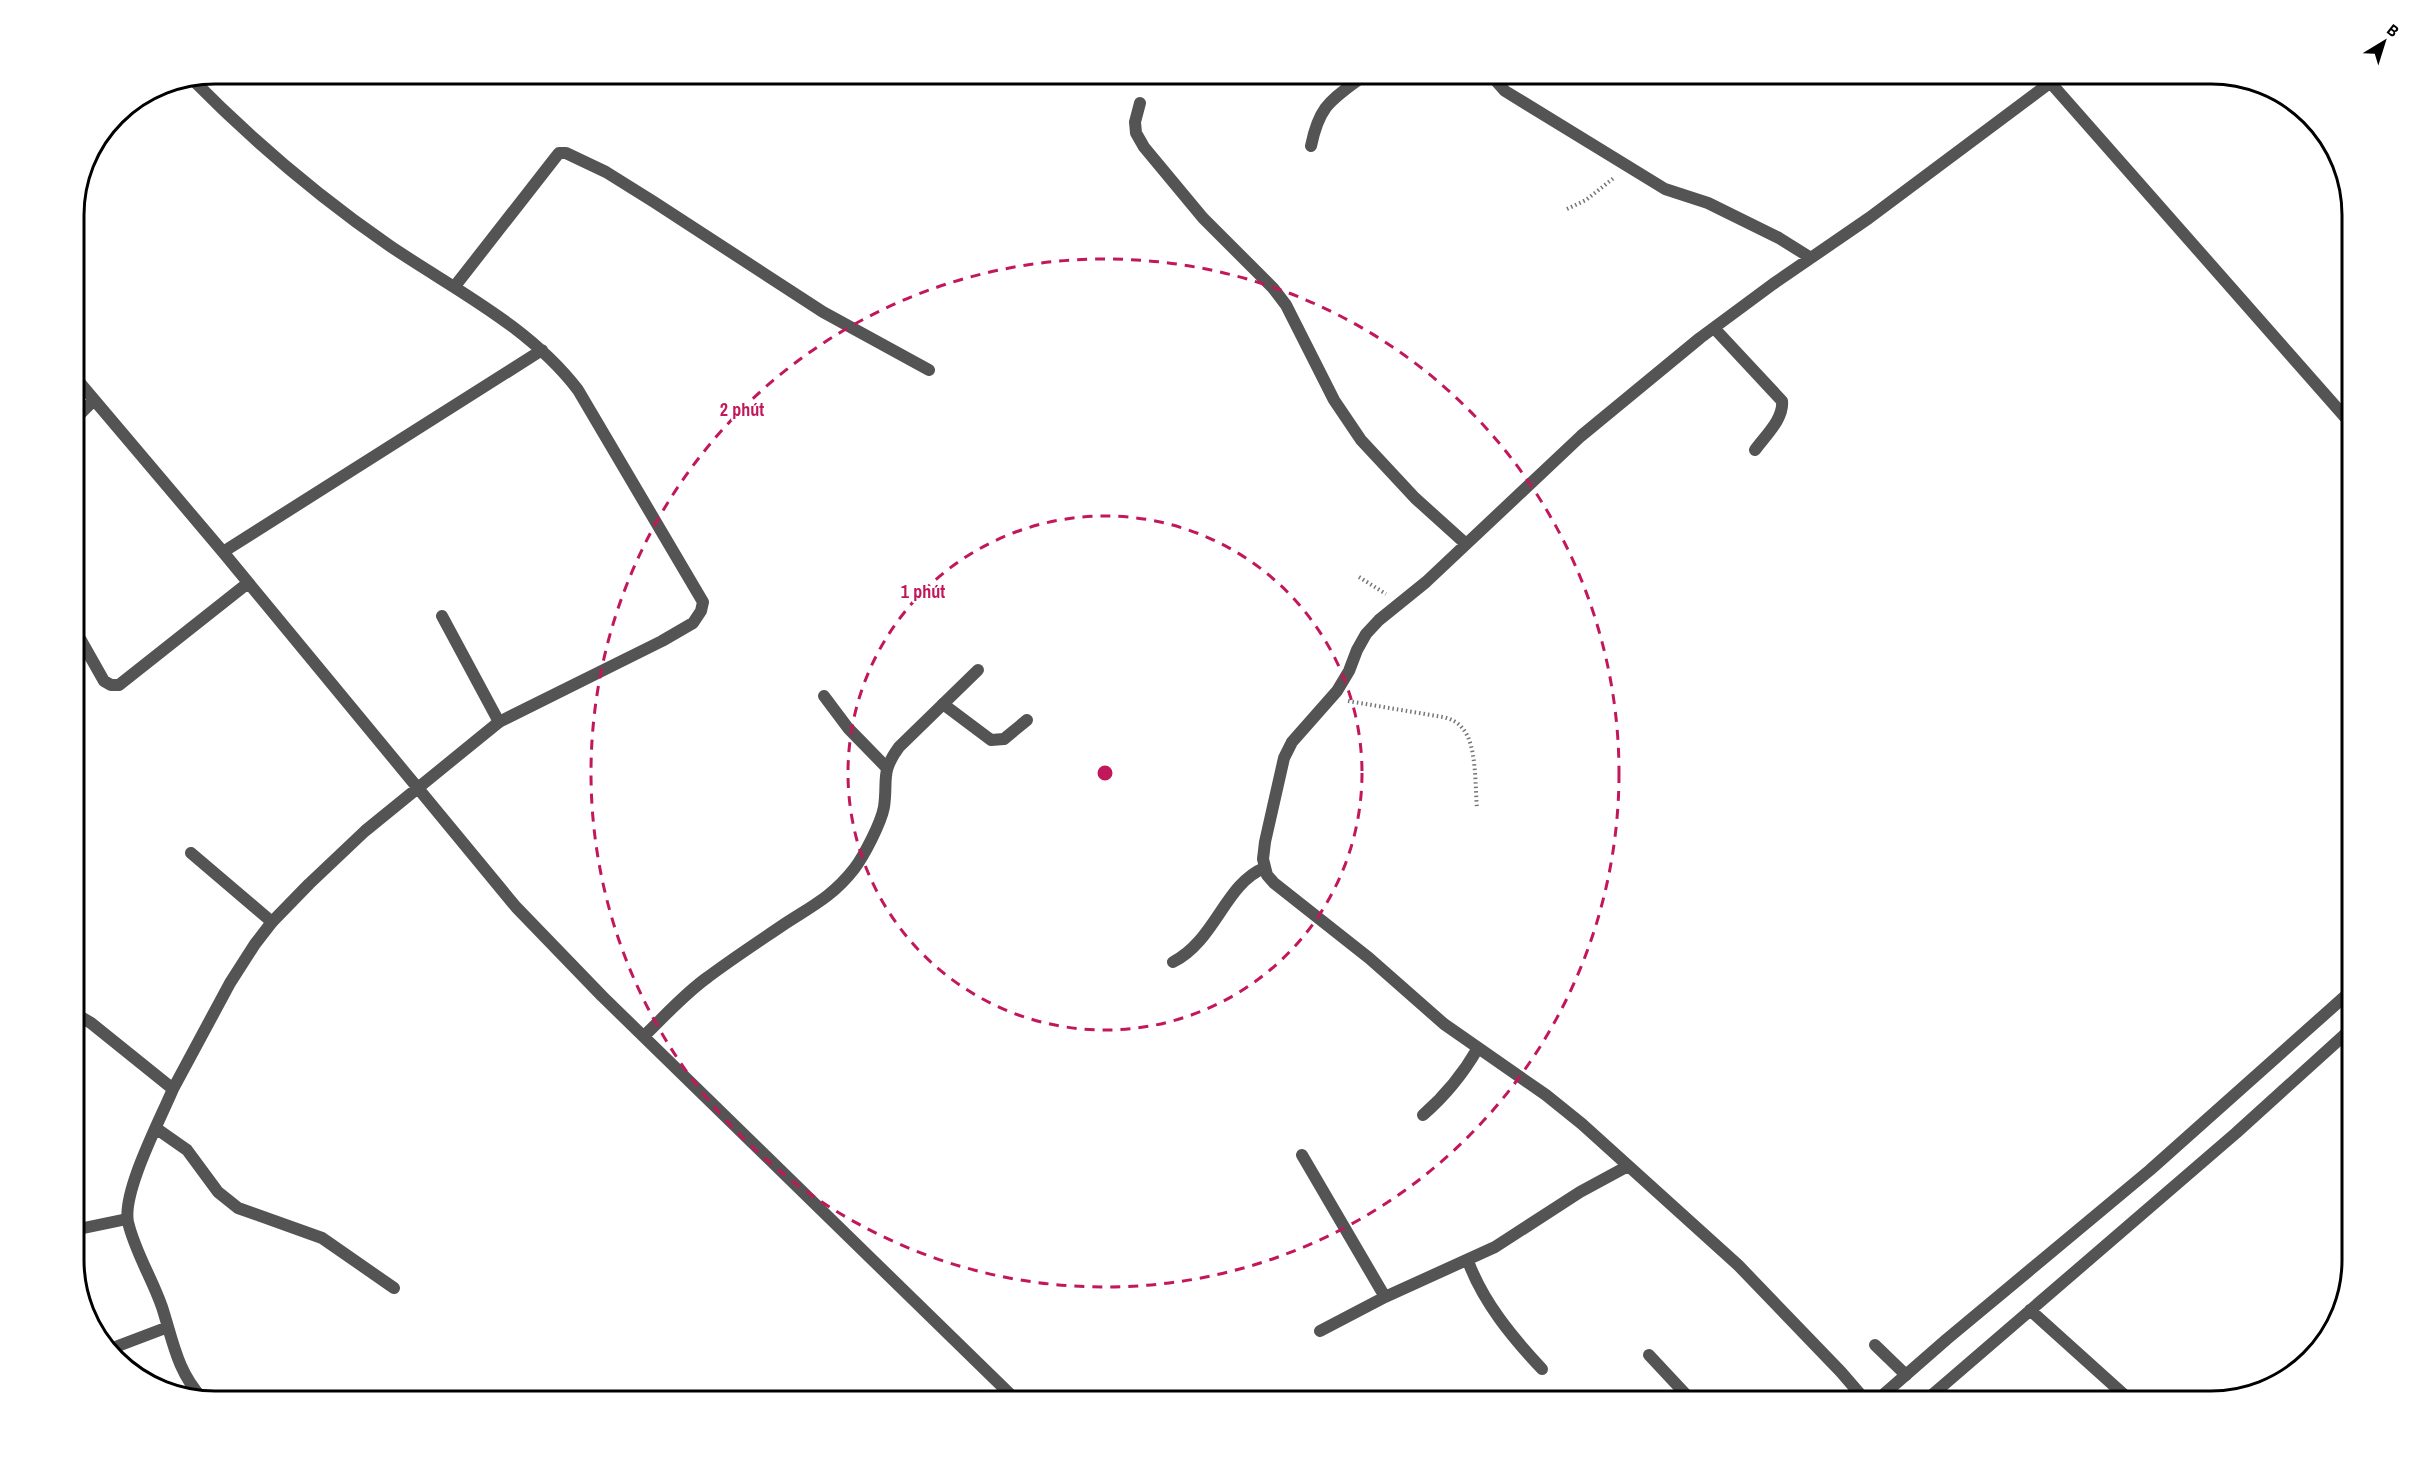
<svg xmlns="http://www.w3.org/2000/svg" width="2426" height="1475" font-family="'Archivo Narrow',sans-serif">
	<rect width="100%" height="100%" fill="#fff"/>
	<g fill="none" stroke-linecap="round" stroke-linejoin="round">
		<path stroke="#767676" stroke-width="4" stroke-dasharray="1.5 3" stroke-linecap="butt" d="M1567 209 1586 200 1615 177
			M1359 577 1386 594
			M1348 701 1443 717C1451 719 1458 722 1463 729 1477 745 1475 787 1477 809"/>
		<path stroke="#545454" stroke-width="12" d="M1311 146C1320 102 1333 100 1367 73
			M442 616 499 722
			M824 696 848 728 886 767
			M943 704 991 740 1004 739 1027 720
			M191 853 272 922
			M1173 962C1215 941 1225 884 1264 868
			M1423 1115C1446 1095 1463 1074 1478 1048
			M74 1230 127 1219
			M1875 1345 1906 1375"/>
		<path stroke="#545454" stroke-width="12" d="M1489 73 1505 91 1665 189 1708 203 1779 238 1811 258
			M2042 73 2352 425
			M1140 103 1135 122 1136 133 1144 147 1203 218 1273 288 1286 305 1334 400 1361 440 1415 498 1466 544
			M455 286 555 158 559 153H566L606 172 654 202 823 312 929 370
			M1714 328 1782 401C1784 419 1765 436 1755 450
			M74 376 223 552 516 907 602 996 1017 1401
			M74 420 94 400
			M223 552 542 350
			M74 628 104 681 111 685H119L248 583
			M74 1013 91 1023 173 1089C160 1120 122 1192 128 1222 135 1252 152 1278 162 1307 173 1341 177 1371 202 1398
			M644 1036C665 1016 684 994 708 977 732 959 758 942 783 925 812 906 832 897 854 869 864 856 881 823 884 807 888 779 880 773 899 747L978 670
			M173 1089 230 983 255 944 272 922 309 884 365 831 499 722 662 641 693 623 701 611 703 602 578 390C529 326 455 290 390 246 319 197 252 140 191 78
			M157 1129 187 1150 218 1192 238 1208 322 1238 394 1288
			M1302 1155 1385 1297
			M1468 1261C1483 1302 1512 1337 1542 1369
			M2030 1310 2131 1401
			M1320 1331 1385 1297 1495 1247 1580 1192 1628 1166
			M110 1349 168 1327
			M1649 1355 1692 1401
			M1866 1401 1841 1372 1738 1265 1582 1124 1546 1095 1444 1024 1369 958 1274 883 1267 875 1263 859 1265 842 1284 758 1292 742 1337 691 1349 671 1357 650 1366 634 1379 620 1426 582 1581 436 1700 338 1773 284 1869 218 2063 73
			M1876 1401 1947 1339 2150 1170 2352 990
			M1925 1401 2236 1133 2352 1028"/>
	</g>
	<g fill="none" stroke="#c2185b" stroke-width="3" stroke-dasharray="10 8">
		<circle cx="1105" cy="773" r="257"/>
		<circle cx="1105" cy="773" r="514"/>
	</g>
	<path d="M0 0H2426V1475H0ZM215 84H2211A131 131 0 0 1 2342 215V1260A131 131 0 0 1 2211 1391H215A131 131 0 0 1 84 1260V215A131 131 0 0 1 215 84Z" fill="#fff" fill-rule="evenodd"/>
	<path fill="none" stroke="#000" stroke-width="3" d="M215 84H2211A131 131 0 0 1 2342 215V1260A131 131 0 0 1 2211 1391H215A131 131 0 0 1 84 1260V215A131 131 0 0 1 215 84Z"/>
	<circle cx="1105" cy="773" r="9" fill="#c2185b" stroke="#fff" stroke-width="3"/>
	<g font-size="18" text-anchor="middle" font-weight="bold" fill="#c2185b" stroke="#fff" stroke-width="4.5" stroke-linejoin="round" paint-order="stroke">
		<text x="742" y="416">2 phút</text>
		<text x="923" y="598">1 phút</text>
	</g>
	<g transform="translate(2384 42) rotate(38)" stroke="#ffffff" stroke-width="4.5" paint-order="stroke">
	<path d="M0-4.5L10 22L0 15L-10 22Z" fill="#000000"/>
	<text y="-9" font-size="16" font-weight="bold" text-anchor="middle" fill="#000000">B</text>
	</g>
</svg>
